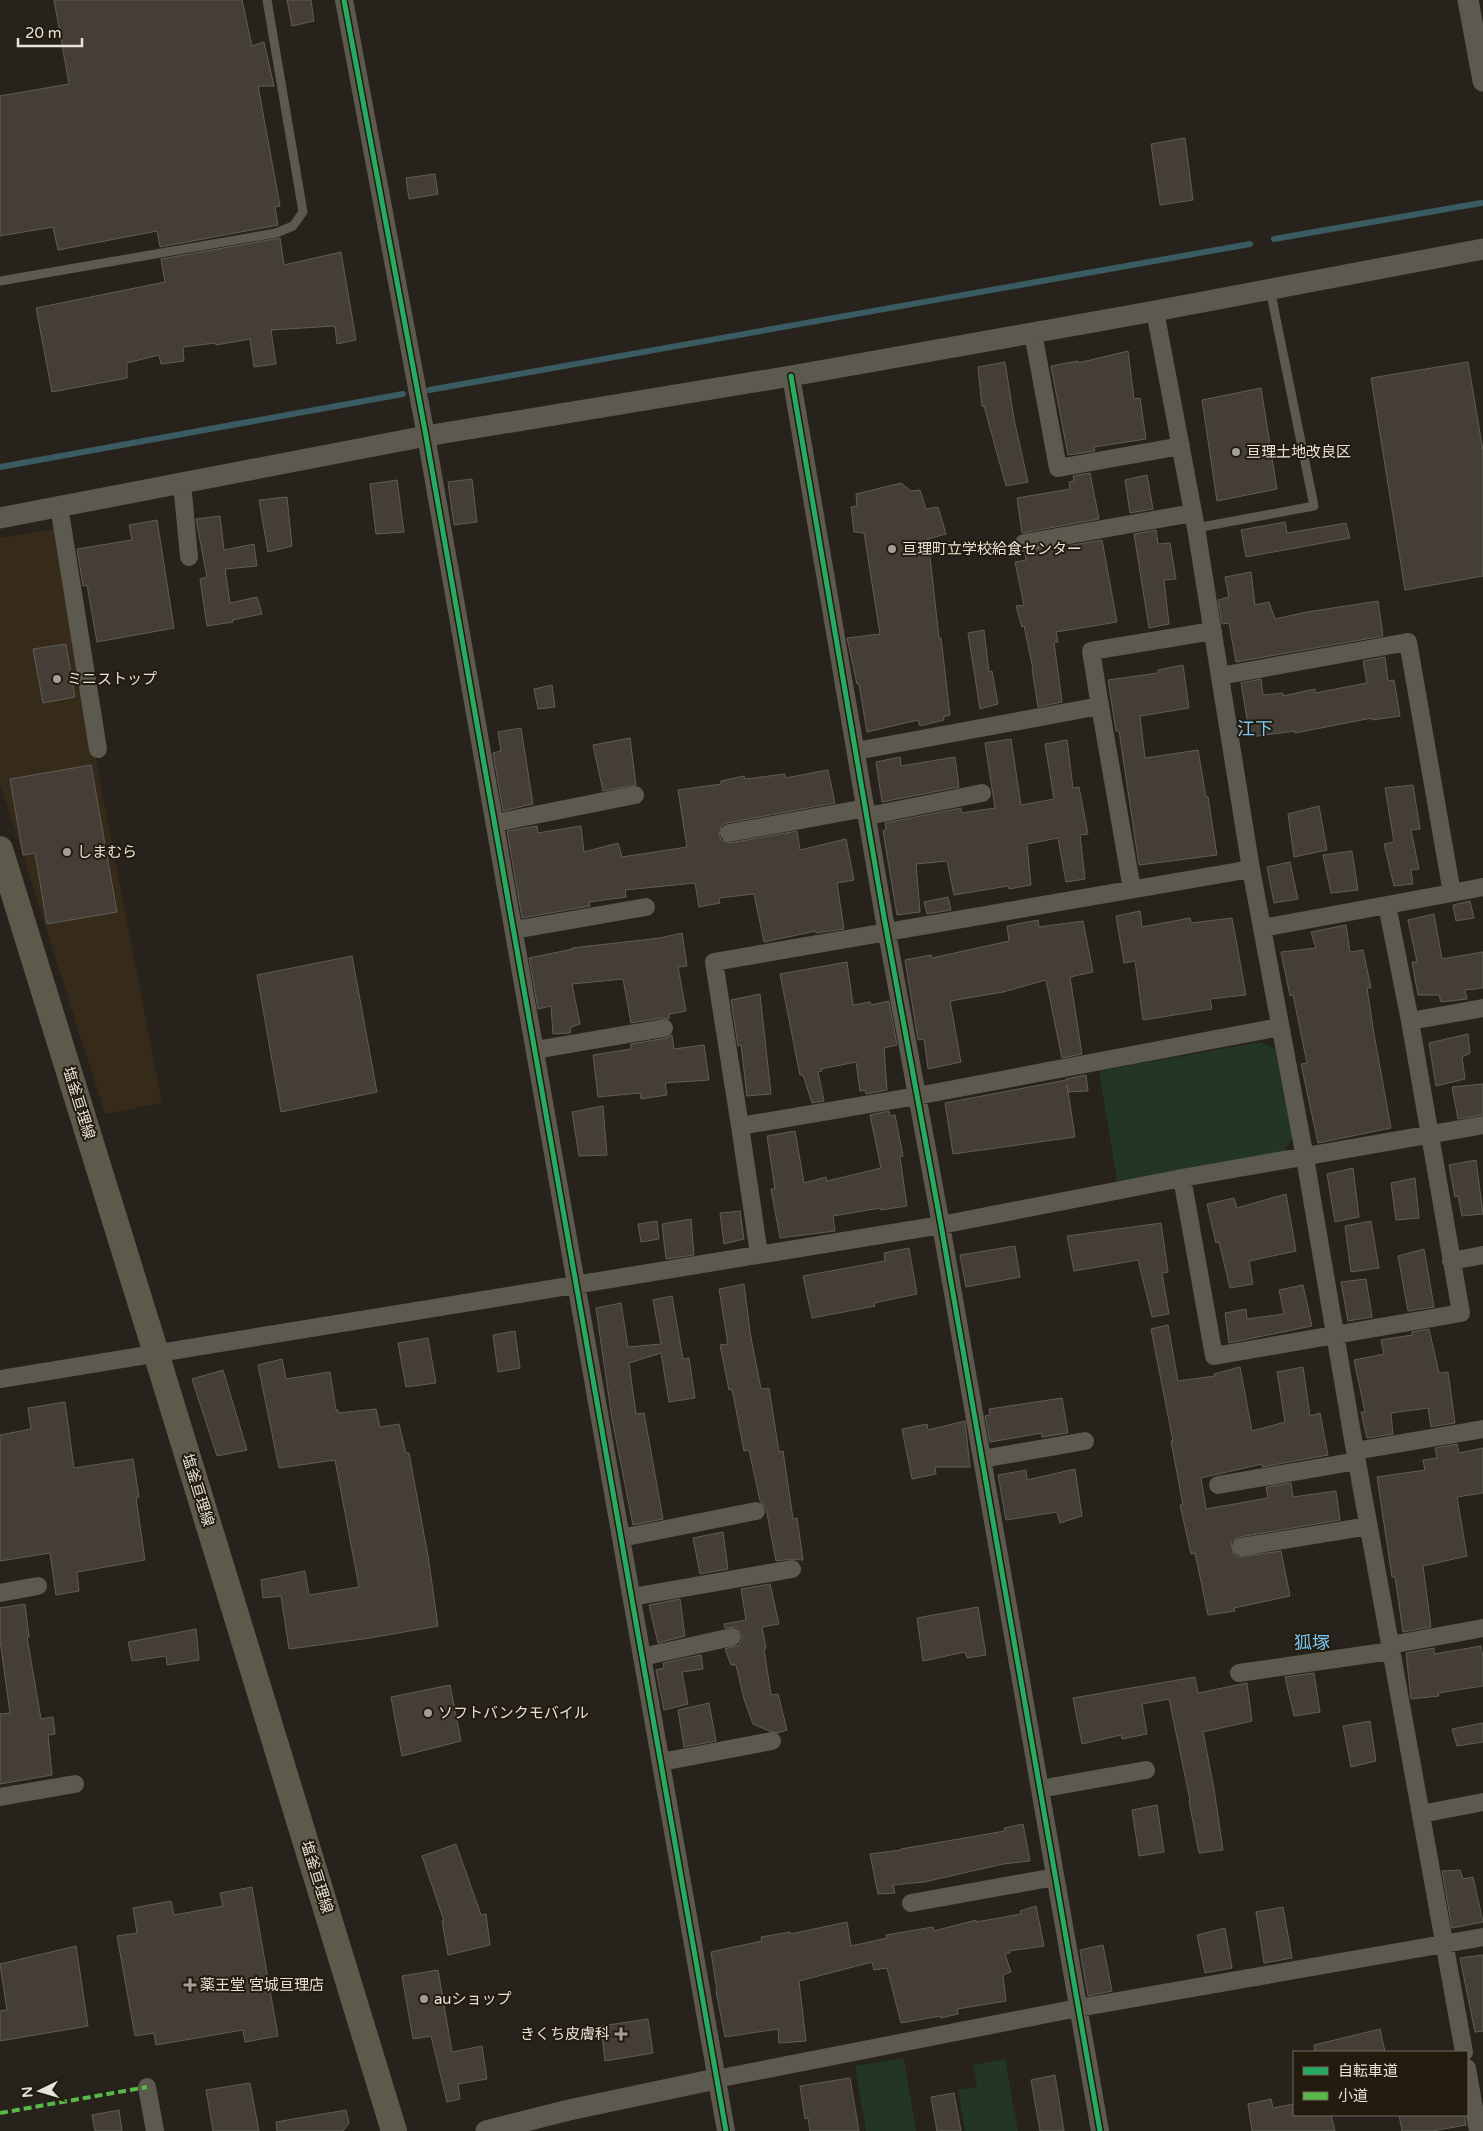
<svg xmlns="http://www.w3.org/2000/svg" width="1483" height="2131" font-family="'Varela Round','Noto Sans JP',sans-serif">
	<rect width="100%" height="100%" fill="#27231c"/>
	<path fill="#362b1a" d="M55 529 96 761 162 1103 105 1114 0 783V538Z"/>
	<path fill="#223526" d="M1261 1042 1275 1049 1292 1138 1282 1154 1117 1181 1099 1071Z
		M904 2058 916 2131H866L855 2066Z
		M1005 2059 1018 2131H965L958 2090 977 2087 973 2065Z"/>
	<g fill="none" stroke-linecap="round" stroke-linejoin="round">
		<path stroke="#395b61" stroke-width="6" d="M1274 239 1481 203
			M429 390 1250 244
			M0 467 403 394"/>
	</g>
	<path fill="#443e37" stroke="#615c57" d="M54 0H242L252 46 264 42 274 86H258L280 206 275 207 278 225 160 247 157 231 58 250 53 227 0 236V96L69 84Z
		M287 0H311L314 21 292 26Z
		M1185 138 1193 200 1160 205 1151 144Z
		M435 174 438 194 409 199 406 178Z
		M280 238 284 265 341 252 356 340 337 344 335 326 271 330 276 364 254 367 250 339 216 345 215 343 183 347 184 361 161 364 159 355 127 363V378L52 392 36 308 165 282 161 259Z
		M1128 351 1134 399 1140 398 1146 439 1094 447 1095 451 1068 455 1051 366 1078 361V363Z
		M1005 362 1014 419 1028 482 1006 486 984 406H982L978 367Z
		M1468 362 1483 451V576L1405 590 1371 378Z
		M1261 388 1277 489 1217 501 1202 400Z
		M1090 473 1099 519 1022 533 1017 498 1070 489 1069 482 1074 481 1073 476Z
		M1147 475 1153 509 1130 513 1125 480Z
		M472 479 477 522 454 525 448 482Z
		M397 480 404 532 376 534 370 484Z
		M901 483 911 491 920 490 926 509 938 507 946 534 928 539 939 638H941L950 715 943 717 944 720 920 726 918 720 867 732 859 684H857L847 638 880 634 864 533 854 532 851 507 857 506 856 494Z
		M287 497 292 546 268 552 259 500Z
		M220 516 224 550 254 544 257 566 225 569 230 603 257 597 262 614 232 620 233 622 207 626 200 579 207 577 196 519Z
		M157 520 174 628 97 642 87 585 83 586 77 549 132 540 129 525Z
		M1285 522 1287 533 1346 523 1350 538 1246 557 1241 530Z
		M1156 530 1158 544 1170 543 1176 579 1164 580 1169 624 1149 628 1134 534Z
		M1102 540 1117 622 1056 632 1058 642H1054L1062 702 1038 707 1032 669H1033L1024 626 1022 627 1016 606 1024 605 1015 562 1026 560 1025 553Z
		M1251 572 1255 605 1269 602 1275 619 1307 612 1378 601 1383 636 1236 662 1229 623 1222 624 1218 600 1229 597 1225 577Z
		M984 630 989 672 992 671 998 704 980 709 968 633Z
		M66 644 75 697 43 703 33 649Z
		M1385 657 1388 681 1394 680 1400 716 1372 720V718L1295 733V731L1250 737 1241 683 1261 679 1263 695 1283 693V696L1315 689V693L1367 683 1363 661Z
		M1183 665 1189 708 1140 716 1145 758 1198 750 1206 797H1208L1217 855 1139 865 1119 731H1116L1108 680 1158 673V670Z
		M552 685 555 707 538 709 534 689Z
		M521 728 533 804 503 811 493 753 501 751 498 732Z
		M630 738 636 785 603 791 593 745Z
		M1011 739 1021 805 1054 799 1045 744 1067 740 1073 788 1079 787 1088 834 1080 835 1085 879 1066 882 1058 838 1027 844 1031 885 1009 889 1008 886 954 895 947 861 916 864 920 912 897 915 883 831 886 830 885 823 961 808 962 813 995 808 985 743Z
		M900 757 901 766 955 757 959 787 882 802 876 762Z
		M91 765 117 912 47 924 35 853 23 855 10 779Z
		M828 770 835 803 727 823 722 825 719 834 721 840 730 843 797 831 800 850 846 839 854 880 837 883 844 929 816 933V931L764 942 754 894 719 898 720 903 699 907 695 883 625 890 626 897 589 902 590 906 522 918 507 831 537 826 538 833 581 826 584 852 618 843 622 857 687 847 678 790 721 784V781L744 776 745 779 785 774V778Z
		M1413 785 1420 829 1411 830 1419 869 1411 870 1413 884 1394 886 1384 844 1394 842 1385 788Z
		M1319 806 1327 850 1294 857 1288 814Z
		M1352 851 1358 890 1331 893 1323 855Z
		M1290 862 1298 899 1274 903 1267 867Z
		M948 897 951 910 927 914 924 902Z
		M1470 901 1474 918 1456 921 1453 905Z
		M1140 911 1142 927 1190 918 1191 923 1232 918 1246 995 1210 999 1212 1009 1143 1020 1135 961 1124 963 1116 916Z
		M1434 914 1442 959 1483 952V988L1465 990 1467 999 1441 1002 1439 995H1418L1412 962H1417L1408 920Z
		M1038 920 1039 927 1083 921 1093 972 1070 977 1082 1054 1062 1058 1046 980 1003 992 950 1001 961 1062 928 1069 924 1039 918 1040 905 960 931 955 932 958 1009 941 1007 926Z
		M1346 925 1350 952 1363 950 1371 988H1367L1374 1034 1391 1128 1318 1143 1301 1064 1307 1063 1293 995 1290 996 1281 952 1316 948 1311 932Z
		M682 933 687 966 678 967 686 1011 669 1014V1019L662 1018 631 1023 623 979 572 984 580 1024 571 1027 570 1033 553 1034 551 1006 538 1009 529 958 573 949 572 948 660 938Z
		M352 956 377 1092 281 1112 257 975Z
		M847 962 853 1005 870 1002 871 1005 889 1001 897 1045 884 1048 887 1090 866 1094 865 1090 860 1091 856 1062 821 1069 822 1071 818 1072 824 1101 812 1103 803 1075H800L780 974Z
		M760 994 771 1094 747 1096 741 1045 738 1046 731 1000Z
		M1468 1034 1470 1053 1462 1057 1465 1079 1436 1086 1429 1043Z
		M672 1035 674 1049 704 1045 709 1080 665 1083 667 1095 641 1099 640 1093 598 1097 593 1055 631 1049V1044L666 1038Z
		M1086 1075 1088 1091 1068 1092 1067 1085 1075 1137 953 1154 945 1103 1066 1080V1079Z
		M1483 1084V1115L1458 1119 1452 1087Z
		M603 1106 607 1155 579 1156 572 1112Z
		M889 1111 890 1116 895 1115 903 1156 900 1157 907 1206 881 1210 880 1208 833 1216 835 1231 780 1238 771 1189H775L767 1136 795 1131 804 1183 826 1177 827 1181 881 1168 870 1115Z
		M1476 1160 1483 1214 1462 1216 1458 1196 1455 1197 1449 1165Z
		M1353 1168 1359 1217 1335 1222 1327 1174Z
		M1415 1178 1419 1218 1396 1220 1391 1183Z
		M1286 1194 1296 1251 1249 1261 1253 1284 1230 1288 1219 1242 1216 1243 1207 1204 1234 1198 1237 1208Z
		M740 1211 744 1239 724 1244 720 1213Z
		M691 1219 694 1255 666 1259 662 1224Z
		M657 1221 659 1239 641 1242 638 1224Z
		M1371 1221 1379 1268 1351 1272 1345 1226Z
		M1161 1223 1168 1272 1162 1273 1169 1314 1152 1317 1138 1260 1074 1271 1067 1236Z
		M1015 1246 1020 1277 966 1287 960 1255Z
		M909 1248 917 1294 874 1303 875 1306 812 1318 803 1276 885 1261 884 1253Z
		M1424 1249 1434 1307 1408 1311 1398 1256Z
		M1366 1279 1372 1317 1348 1321 1341 1282Z
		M744 1284 750 1332 761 1389 769 1388 779 1452 783 1451 793 1519 797 1518 803 1560 791 1559 776 1561 766 1508 760 1501 749 1450 744 1451 732 1389 729 1390 720 1345 728 1344 719 1289Z
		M1303 1285 1312 1326 1229 1343 1225 1313 1246 1309 1247 1319 1284 1314 1279 1290Z
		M672 1296 683 1359 689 1358 695 1398 669 1402 661 1353 629 1363 636 1414 644 1413 663 1519 633 1525 612 1419 596 1308 621 1303 628 1347 661 1344 653 1300Z
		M1168 1325 1178 1381 1215 1376 1214 1374 1240 1367 1252 1431 1285 1422 1277 1372 1303 1367 1310 1416 1320 1413 1328 1455 1262 1467V1464L1201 1478 1206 1509 1268 1498 1266 1487 1291 1483 1293 1497 1336 1491 1340 1520 1239 1537 1231 1543 1233 1553 1238 1557 1281 1551 1290 1596 1234 1608 1235 1611 1208 1615 1195 1553 1191 1554 1180 1505H1183L1171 1441H1173L1151 1329Z
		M1429 1329 1439 1373 1448 1372 1455 1423 1431 1427 1428 1408 1391 1413 1393 1434 1367 1438 1361 1412H1365L1354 1360 1384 1354 1381 1340 1412 1335V1332Z
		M515 1331 520 1368 498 1372 493 1335Z
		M428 1338 436 1383 406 1387 398 1343Z
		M282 1359 286 1379 330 1372 336 1410H338V1413L376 1409 380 1427 399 1424 406 1453H409L428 1556 438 1626 370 1638 289 1649 281 1596 263 1598 261 1580 305 1571 309 1595 359 1587 335 1460 279 1468 258 1365Z
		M223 1370 247 1450 217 1456 192 1379Z
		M1062 1398 1068 1433 1042 1437V1433L990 1442 985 1416 990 1415 989 1409Z
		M65 1402 74 1468 133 1459 139 1497 136 1498 145 1560 77 1572 79 1591 56 1595 50 1553 0 1561V1435L31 1429 28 1408Z
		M965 1421 970 1467H935L936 1474 912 1479 902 1429 927 1424 928 1430Z
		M1457 1444 1459 1453 1483 1448V1493L1457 1497 1467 1556 1423 1566 1431 1627 1403 1632 1395 1577H1392L1377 1477 1425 1470 1423 1460 1437 1458 1435 1448Z
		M1075 1469 1082 1516 1060 1523 1057 1512 1006 1520 998 1475 1026 1470 1027 1480Z
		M723 1532 728 1569 700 1574 693 1538Z
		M770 1584 779 1624 762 1627 766 1648 764 1649 771 1695 778 1694 787 1730 778 1733 769 1731 753 1724 744 1699 736 1665H731L725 1649 739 1645 742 1640V1634L736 1627 725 1628 724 1624 746 1620 741 1589Z
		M680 1599 685 1636 658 1643 649 1605Z
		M25 1604 29 1637H27L41 1719 53 1717 55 1734 48 1735 52 1775 0 1784V1714L10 1713 0 1640V1608Z
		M978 1607 986 1655 967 1658 965 1652 923 1661 917 1618Z
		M196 1629 199 1660 167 1665 166 1656 132 1661 128 1642Z
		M1481 1646 1483 1657V1686L1438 1693 1439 1696 1411 1699 1406 1653 1434 1648V1654Z
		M701 1655 703 1669 682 1672 688 1704 664 1710 656 1670 664 1668 663 1663Z
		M1314 1673 1320 1712 1294 1716 1285 1677Z
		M1195 1677 1198 1693 1247 1683 1252 1721 1203 1732 1214 1789 1223 1850 1199 1853 1189 1801 1190 1800 1169 1699 1142 1704 1147 1734 1122 1739 1121 1735 1082 1744 1073 1698Z
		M450 1685 461 1741 402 1756 391 1697Z
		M709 1703 716 1741 684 1747 678 1710Z
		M1370 1721 1376 1761 1351 1767 1343 1726Z
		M1483 1723V1742L1457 1746 1452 1729Z
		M1157 1805 1164 1852 1139 1856 1132 1810Z
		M1023 1824 1030 1861 1003 1864 924 1882 893 1885 895 1893 878 1894 870 1854 901 1850V1849L1005 1831 1004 1828Z
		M456 1844 481 1915 486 1914 490 1945 448 1955 442 1921H444L422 1856Z
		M1460 1870 1463 1879 1473 1877 1483 1922 1452 1928 1442 1871Z
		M252 1887 278 2036 245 2042 243 2030 156 2045 154 2033 135 2036 117 1936 137 1933 133 1908 171 1901 174 1915 223 1906 220 1893Z
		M1036 1906 1044 1946 1009 1951 1010 1953 1005 1954 1011 1972 1003 1975 1006 2001 957 2009 958 2014 941 2018V2016L901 2023 887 1968 874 1970 872 1962 799 1981 806 2041 779 2043 778 2029 725 2037 716 1991H717L711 1952 762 1941 761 1937 790 1932V1934L847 1922 851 1946 887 1938 886 1935 933 1927 934 1931 976 1920V1922L1021 1914 1020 1911Z
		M1283 1907 1292 1958 1264 1963 1256 1912Z
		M1225 1928 1232 1968 1205 1973 1197 1935Z
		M1103 1945 1112 1991 1088 1996 1080 1950Z
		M76 1946 88 2026 0 2041V2011L7 2010 0 1964Z
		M1483 1955V2031L1475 2032 1460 1958Z
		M438 1970 452 2052 482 2046 487 2079 458 2084 460 2099 447 2102 431 2036 413 2039 402 1976Z
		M648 2019 653 2053 605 2061 601 2026Z
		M1380 2029 1385 2052H1315L1314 2045Z
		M1055 2075 1064 2131H1040L1031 2080Z
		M850 2078 859 2131H810L808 2118 805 2119 800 2086Z
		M250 2083 259 2131H213L206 2090Z
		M954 2093 961 2131H937L931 2097Z
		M1271 2099 1273 2108 1294 2104V2115H1331L1335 2131H1252L1248 2104Z
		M119 2110 122 2131H95L92 2115Z
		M346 2110 349 2123 343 2131H277L276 2122Z
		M1399 2115H1464L1466 2125 1432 2131H1402Z"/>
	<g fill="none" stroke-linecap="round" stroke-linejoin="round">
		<path stroke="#5c594e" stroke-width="9" d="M0 281 276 233 293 226 303 212 267 0
			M1196 528 1314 506 1270 289"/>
		<path stroke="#5c594e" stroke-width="18" d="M344 0 426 436 726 2131
			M1155 311 1196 528 1251 869 1305 1158 1355 1451 1464 2052
			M1033 333 1058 468 1181 446
			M791 376 884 917 941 1225 1100 2131
			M182 483 189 557
			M59 506 98 749
			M1024 543 1193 513
			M1220 676 1408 642 1452 893
			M1100 706 1091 651 1213 631
			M856 751 1100 706 1132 889
			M868 816 982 793
			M495 823 635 795
			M729 833 866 808
			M1387 905 1483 887
			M514 930 646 907
			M1410 1021 1483 1008
			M535 1050 664 1028
			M740 1126 714 962 1251 869
			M1182 1178 1214 1356 1461 1313 1410 1021 1387 905 1262 928
			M759 1254 740 1126 917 1096 1280 1027
			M1451 1261 1483 1255
			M0 1379 941 1225 1182 1178 1483 1125
			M1355 1451 1483 1429
			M982 1459 1085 1441
			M1218 1485 1357 1461
			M621 1538 756 1511
			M1241 1547 1369 1526
			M0 1593 38 1586
			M632 1597 792 1569
			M1390 1645 1483 1628
			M642 1657 732 1637
			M1239 1673 1391 1651
			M661 1762 772 1741
			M1040 1789 1146 1770
			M0 1797 75 1784
			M1421 1814 1483 1802
			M911 1903 1055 1877
			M1467 2068 1478 2131
			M716 2079 1078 2008 1483 1937
			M147 2087 155 2131"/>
		<path stroke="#5c594e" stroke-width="21" d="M1468 0 1483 81
			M0 518 426 436 791 376 1155 311 1483 249
			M486 2131 569 2110 716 2079"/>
		<path stroke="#5d5a4c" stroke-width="26" d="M0 849 156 1353 394 2131"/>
		<path stroke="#58b947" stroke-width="4" stroke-dasharray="8 4" stroke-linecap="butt" d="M0 2113 147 2087"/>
		<g stroke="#221b0e" stroke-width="8">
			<path id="cycleway" d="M344 0 426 436 726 2131
				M791 376 884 917 941 1225 1100 2131"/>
		</g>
		<use href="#cycleway" stroke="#26ab63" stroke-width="5"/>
	</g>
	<g fill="#a39e97" stroke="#221b0e" stroke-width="2">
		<circle cx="1236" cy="452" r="5"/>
		<circle cx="892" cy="549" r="5"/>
		<circle cx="57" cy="679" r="5"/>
		<circle cx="67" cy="852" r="5"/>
		<circle cx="428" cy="1713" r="5"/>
		<path d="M187.5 1977.5h5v5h5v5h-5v5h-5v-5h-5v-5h5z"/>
		<circle cx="424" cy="1999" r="5"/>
		<path d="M618.5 2026.5h5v5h5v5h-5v5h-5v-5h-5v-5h5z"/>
	</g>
	<g text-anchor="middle" stroke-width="4" stroke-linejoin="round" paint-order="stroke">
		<g font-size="15" fill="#e6e1d9" stroke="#221b0e" text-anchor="start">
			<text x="1246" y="457">亘理土地改良区</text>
			<text x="902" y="554">亘理町立学校給食センター</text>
			<text x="67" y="684">ミニストップ</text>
			<text x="77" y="857">しまむら</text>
			<text x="438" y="1718">ソフトバンクモバイル</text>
			<text x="200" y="1990">薬王堂 宮城亘理店</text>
			<text x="434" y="2004">auショップ</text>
			<text x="610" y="2039" text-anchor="end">きくち皮膚科</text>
		</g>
		<g font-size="15" fill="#e6e1d9" stroke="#221b0e">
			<text transform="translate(79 1103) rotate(73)" y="5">塩釜亘理線</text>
			<text transform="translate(198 1490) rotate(73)" y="5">塩釜亘理線</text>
			<text transform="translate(317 1877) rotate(73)" y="5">塩釜亘理線</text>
		</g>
		<g font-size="18" fill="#7bcaf6" stroke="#221b0e">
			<text x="1255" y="735">江下</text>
			<text x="1312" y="1649">狐塚</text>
		</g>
	</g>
	<rect x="1293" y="2051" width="175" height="65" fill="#221b0e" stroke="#706a5f"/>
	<rect x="1303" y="2067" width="25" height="8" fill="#26ab63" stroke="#706a5f"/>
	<text x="1338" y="2076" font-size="15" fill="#e6e1d9">自転車道</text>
	<rect x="1303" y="2092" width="25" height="8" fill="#58b947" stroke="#706a5f"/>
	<text x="1338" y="2101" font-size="15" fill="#e6e1d9">小道</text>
	<g transform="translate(40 2091) rotate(265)" stroke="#221b0e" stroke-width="4" paint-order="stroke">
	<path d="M0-4L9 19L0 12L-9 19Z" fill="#e6e1d9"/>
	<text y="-8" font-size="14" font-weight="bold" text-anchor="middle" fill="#e6e1d9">N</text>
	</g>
	<path d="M18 38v8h64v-8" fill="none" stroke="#e6e1d9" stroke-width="2.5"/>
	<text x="25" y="38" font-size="15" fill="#e6e1d9" stroke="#221b0e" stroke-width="4" paint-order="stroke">20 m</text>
</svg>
